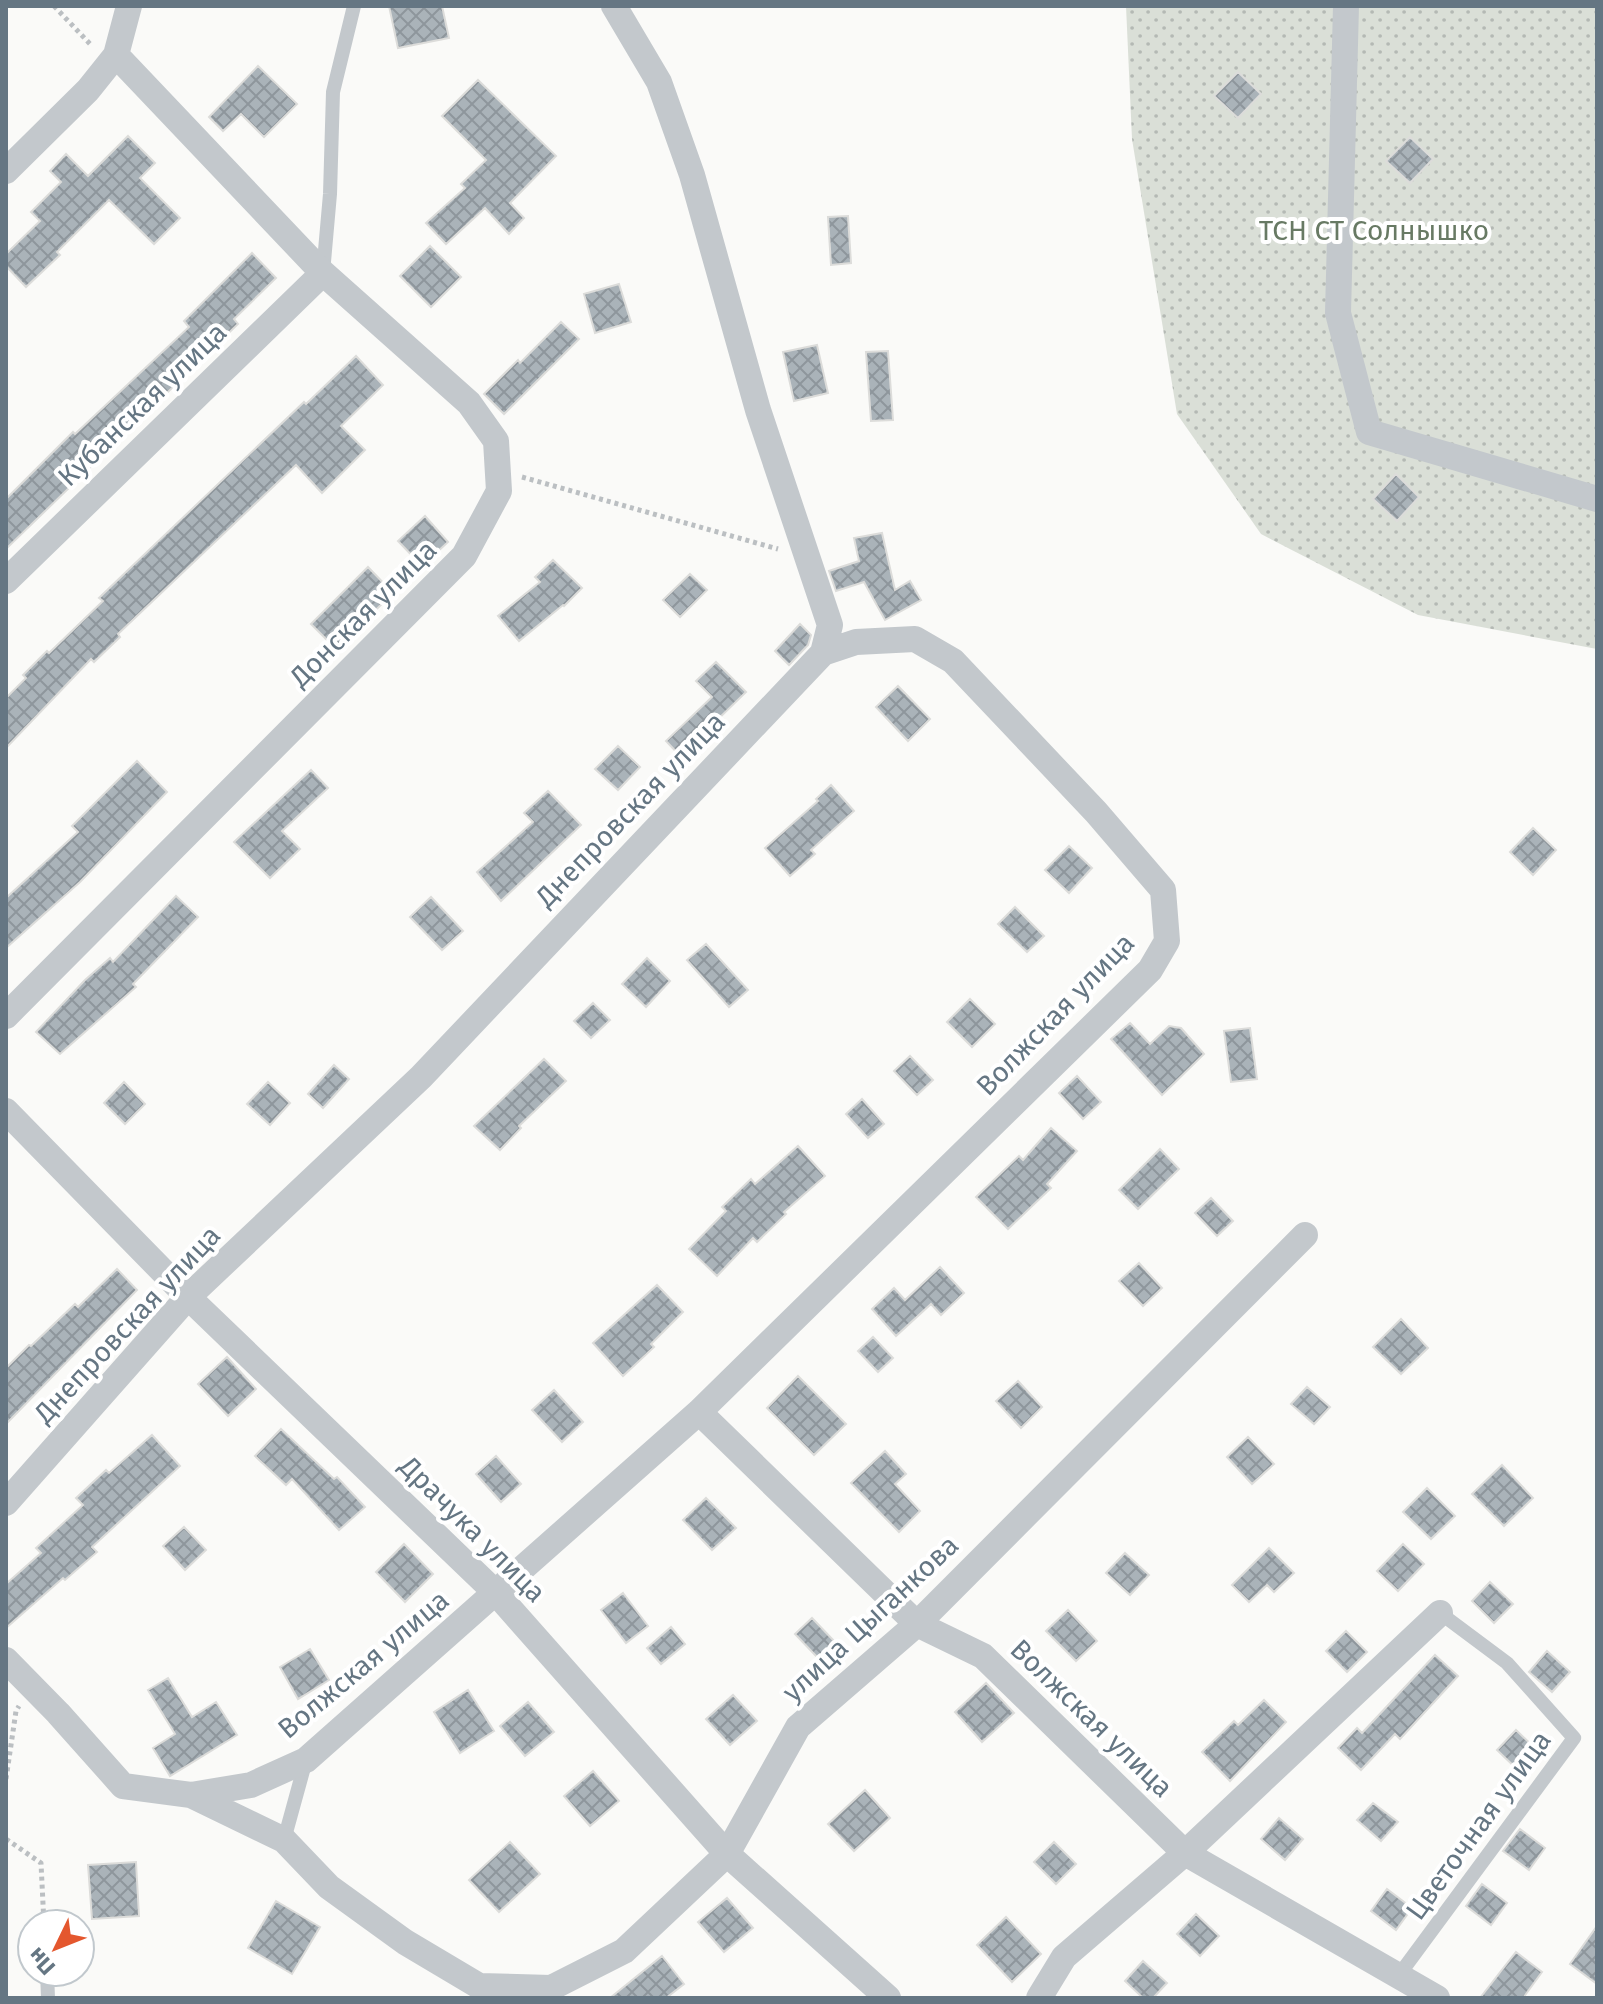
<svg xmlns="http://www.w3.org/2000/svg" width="1603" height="2004" font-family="'Fira Sans',sans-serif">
	<defs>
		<pattern id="garden-dots" width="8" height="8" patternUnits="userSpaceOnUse" patternTransform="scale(2)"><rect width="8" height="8" fill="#dadfd7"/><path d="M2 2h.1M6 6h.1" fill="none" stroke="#b4b9b4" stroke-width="1.8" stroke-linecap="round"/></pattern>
		<pattern id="building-cross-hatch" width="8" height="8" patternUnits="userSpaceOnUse" patternTransform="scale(2)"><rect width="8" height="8" fill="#aab3b9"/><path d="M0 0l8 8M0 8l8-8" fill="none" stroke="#8e969c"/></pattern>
	</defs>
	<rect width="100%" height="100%" fill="#fafaf8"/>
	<path fill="url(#garden-dots)" d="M1126 6H1597V649L1418 615 1261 534 1177 414 1132 139Z"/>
	<path fill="url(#building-cross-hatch)" stroke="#dcdcda" stroke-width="2" d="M389 6H442L449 38 398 48Z
		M258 66 297 104 264 137 241 114 223 131 209 117Z
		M1238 72 1261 94 1238 118 1214 96Z
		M478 80 556 156 510 203 524 218 509 234 485 208 446 244 426 223 465 188 461 184 486 160 442 116Z
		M128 136 155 163 140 178 180 218 154 244 109 200 57 252 60 255 26 287 6 266V254L40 221 31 212 61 182 50 171 66 154 88 176Z
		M1410 137 1433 159 1410 183 1386 161Z
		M848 216 851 263 831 265 828 217Z
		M430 246 461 277 431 307 400 276Z
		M252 253 276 278 234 319 238 324 6 549V499L73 432 75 434 189 327 184 321Z
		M619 284 631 322 595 333 584 294Z
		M561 322 579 339 504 414 484 394 518 360 520 363Z
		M817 345 828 393 794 401 783 352Z
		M888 351 893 420 871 421 866 352Z
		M356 356 383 385 341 426 365 450 322 493 296 465 118 634 120 637 94 662 91 659 6 748V698L26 678 23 675 47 651 49 653 103 601 99 598 126 572 304 402 306 404Z
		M1396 474 1419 497 1397 521 1373 499Z
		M425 516 448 542 422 566 398 541Z
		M882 533 895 590 910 581 921 600 885 620 864 582 836 591 829 571 859 561 854 538Z
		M553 560 582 588 564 606 563 605 519 641 498 616 540 582 535 577Z
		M368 567 393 593 336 649 311 624Z
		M690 574 707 590 680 617 663 600Z
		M800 624 811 635 808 645 789 665 775 651Z
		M716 662 746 692 714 723 719 729 685 761 666 741 712 697 696 681Z
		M898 686 930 719 908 741 876 707Z
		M618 746 640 767 618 790 595 769Z
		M137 761 167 792 80 882 6 948V898L78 832 72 826Z
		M311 770 328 788 282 831 300 849 270 878 234 842Z
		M831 785 854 811 811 850 815 854 790 876 765 848 818 801 816 799Z
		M548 791 581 825 501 901 477 872 533 822 524 813Z
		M1533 828 1556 850 1533 875 1510 852Z
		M1069 846 1092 868 1069 893 1045 870Z
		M176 896 198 917 133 984 136 987 60 1054 36 1032 85 980 110 958 113 962Z
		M431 897 463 931 442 950 410 917Z
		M1015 907 1044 936 1027 952 998 924Z
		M706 944 748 990 729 1007 687 960Z
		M647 958 670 981 646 1007 622 984Z
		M970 999 995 1024 972 1047 947 1022Z
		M593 1003 610 1020 591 1038 574 1021Z
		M1130 1023 1150 1044 1169 1026 1181 1028 1204 1054 1162 1095 1111 1039Z
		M1250 1028 1257 1079 1231 1082 1224 1031Z
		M910 1056 933 1080 917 1095 894 1071Z
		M544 1059 566 1081 519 1126 521 1128 500 1150 474 1126Z
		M334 1065 349 1079 323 1108 308 1094Z
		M1077 1076 1101 1102 1083 1119 1059 1093Z
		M124 1082 145 1104 125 1124 104 1103Z
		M268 1082 290 1103 270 1125 247 1104Z
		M862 1099 884 1124 868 1138 846 1114Z
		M1051 1128 1077 1151 1047 1184 1051 1188 1008 1229 976 1197 1019 1156 1023 1160Z
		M798 1146 825 1176 784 1212 786 1214 757 1242 753 1238 717 1276 689 1249 726 1211 722 1207 751 1179 755 1184Z
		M1160 1149 1179 1169 1138 1209 1119 1190Z
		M1211 1198 1233 1221 1217 1236 1195 1213Z
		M1139 1263 1162 1288 1143 1306 1119 1281Z
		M940 1267 964 1293 941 1315 931 1304 896 1336 872 1309 894 1288 905 1300Z
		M117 1269 137 1290 6 1424V1368L29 1345 31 1346 75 1304 78 1307Z
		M657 1285 683 1312 651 1344 654 1347 623 1376 593 1343Z
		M1401 1319 1428 1348 1401 1374 1373 1347Z
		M873 1337 893 1358 878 1372 858 1351Z
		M227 1357 256 1389 228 1416 198 1384Z
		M798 1376 846 1424 814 1455 767 1408Z
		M1018 1381 1042 1407 1021 1428 996 1401Z
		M1307 1387 1330 1407 1314 1424 1291 1404Z
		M554 1390 583 1422 562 1442 532 1410Z
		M281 1429 334 1479 337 1477 365 1507 339 1530 292 1479 286 1485 255 1456Z
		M152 1435 180 1466 92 1547 97 1552 65 1580 63 1578 6 1628V1584L41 1553 36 1548 83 1505 76 1498 106 1470 109 1473Z
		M1248 1437 1274 1464 1252 1484 1227 1457Z
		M885 1451 906 1474 895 1484 920 1511 899 1532 851 1483Z
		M496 1456 521 1484 501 1502 476 1474Z
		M1502 1465 1533 1498 1504 1526 1472 1494Z
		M1427 1488 1455 1516 1431 1539 1403 1512Z
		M706 1498 736 1528 712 1550 683 1520Z
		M184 1527 206 1550 185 1570 163 1546Z
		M404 1544 433 1574 405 1602 376 1572Z
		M1403 1544 1424 1564 1398 1591 1377 1571Z
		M1269 1548 1294 1573 1274 1592 1267 1585 1249 1602 1232 1585Z
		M1125 1553 1149 1575 1130 1595 1106 1573Z
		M1490 1582 1513 1604 1494 1623 1472 1601Z
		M623 1593 648 1626 626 1643 601 1610Z
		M1068 1610 1097 1641 1076 1661 1046 1631Z
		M812 1618 835 1642 818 1658 795 1634Z
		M671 1627 685 1644 661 1664 647 1648Z
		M1346 1631 1367 1652 1347 1672 1326 1651Z
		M310 1649 329 1680 298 1699 280 1667Z
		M1547 1651 1570 1672 1552 1692 1529 1672Z
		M1435 1655 1458 1676 1400 1739 1395 1734 1361 1770 1338 1748 1357 1728 1362 1733Z
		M168 1678 192 1717 216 1702 237 1735 170 1776 153 1748 175 1734 148 1690Z
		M986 1683 1014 1713 982 1742 955 1712Z
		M468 1690 494 1731 460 1753 434 1712Z
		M733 1695 757 1721 730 1745 706 1719Z
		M1264 1700 1286 1722 1230 1781 1202 1752 1234 1721 1238 1725Z
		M528 1702 554 1732 525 1756 500 1726Z
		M1516 1730 1539 1752 1520 1772 1497 1750Z
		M593 1771 619 1801 590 1826 564 1796Z
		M865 1790 890 1818 854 1851 828 1824Z
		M1373 1803 1398 1822 1381 1841 1357 1820Z
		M1279 1818 1303 1839 1285 1860 1261 1839Z
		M1520 1829 1545 1848 1529 1870 1503 1851Z
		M510 1842 540 1874 499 1912 469 1880Z
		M1054 1842 1076 1864 1056 1884 1034 1862Z
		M136 1862 139 1916 92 1919 88 1865Z
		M1482 1884 1507 1903 1491 1925 1466 1906Z
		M1387 1889 1412 1908 1396 1930 1371 1911Z
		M727 1898 753 1928 724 1952 698 1922Z
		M276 1901 320 1927 292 1974 248 1948Z
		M1196 1914 1219 1936 1200 1956 1177 1934Z
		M1006 1917 1041 1954 1012 1982 977 1945Z
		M1597 1926V1984L1570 1964Z
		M1516 1952 1542 1972 1523 1998H1480Z
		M662 1956 684 1984 666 1998H610Z
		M1143 1961 1167 1983 1153 1998H1143L1125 1981Z"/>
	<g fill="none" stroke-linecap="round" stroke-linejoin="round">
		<path stroke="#bbbfc2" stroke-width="5" stroke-dasharray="4 4" stroke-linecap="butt" d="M54 6 92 46
			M522 477 778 549
			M6 1779 16 1711 19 1706
			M6 1839 41 1863 44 1924"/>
		<path stroke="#c3c8cc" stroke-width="14" d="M323 273 330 194 333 92 354 6
			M284 1840 306 1760
			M47 1972 48 1998
			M1399 1975 1574 1738 1507 1663 1440 1613"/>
		<path stroke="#c3c8cc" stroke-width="26" d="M1346 6 1338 313 1369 432 1597 499
			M6 171 88 90 116 55 129 6
			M6 581 323 273
			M6 1016 464 556 499 491 496 441 469 403 323 273 116 55
			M6 1111 188 1297 496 1593 727 1854 888 1998
			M699 1412 917 1624 983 1656 1185 1853 1437 1998
			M6 1503 188 1297 421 1077 823 653 830 625 758 410 692 175 659 82 614 6
			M6 1660 58 1713 123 1786 191 1795 251 1785 306 1760 699 1412 1150 970 1167 941 1163 890 1096 812 953 661 915 639 856 642 823 653
			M191 1795 284 1840 329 1887 405 1942 479 1986 551 1988 624 1951 727 1854 798 1727 917 1624 1305 1235
			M1039 1998 1064 1957 1185 1853 1440 1613"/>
	</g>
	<g text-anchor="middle" stroke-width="8" stroke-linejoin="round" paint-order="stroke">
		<g font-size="28" fill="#687a64" stroke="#fff">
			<text x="1374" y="240">ТСН СТ Солнышко</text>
		</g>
		<g font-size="28" fill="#657683" stroke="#fff">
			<text transform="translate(142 404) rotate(-44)" y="10">Кубанская улица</text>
			<text transform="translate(363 613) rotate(-45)" y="10">Донская улица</text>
			<text transform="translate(630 809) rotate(-46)" y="10">Днепровская улица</text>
			<text transform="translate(1055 1014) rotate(-46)" y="10">Волжская улица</text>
			<text transform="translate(127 1324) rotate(-47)" y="10">Днепровская улица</text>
			<text transform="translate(473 1529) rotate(45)" y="10">Драчука улица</text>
			<text transform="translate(870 1618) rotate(-43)" y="10">улица Цыганкова</text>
			<text transform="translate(363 1664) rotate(-40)" y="10">Волжская улица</text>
			<text transform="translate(1092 1718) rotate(44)" y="10">Волжская улица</text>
			<text transform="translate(1478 1825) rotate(-54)" y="10">Цветочная улица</text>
		</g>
	</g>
	<rect width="1603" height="2004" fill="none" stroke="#657683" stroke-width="16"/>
	<g transform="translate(56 1948) rotate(227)"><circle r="38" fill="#ffffff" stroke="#c1c8cd" stroke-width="2"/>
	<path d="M0-6L14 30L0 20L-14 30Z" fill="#e4572e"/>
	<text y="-12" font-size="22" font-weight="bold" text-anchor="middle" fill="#657683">Пн</text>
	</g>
</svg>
